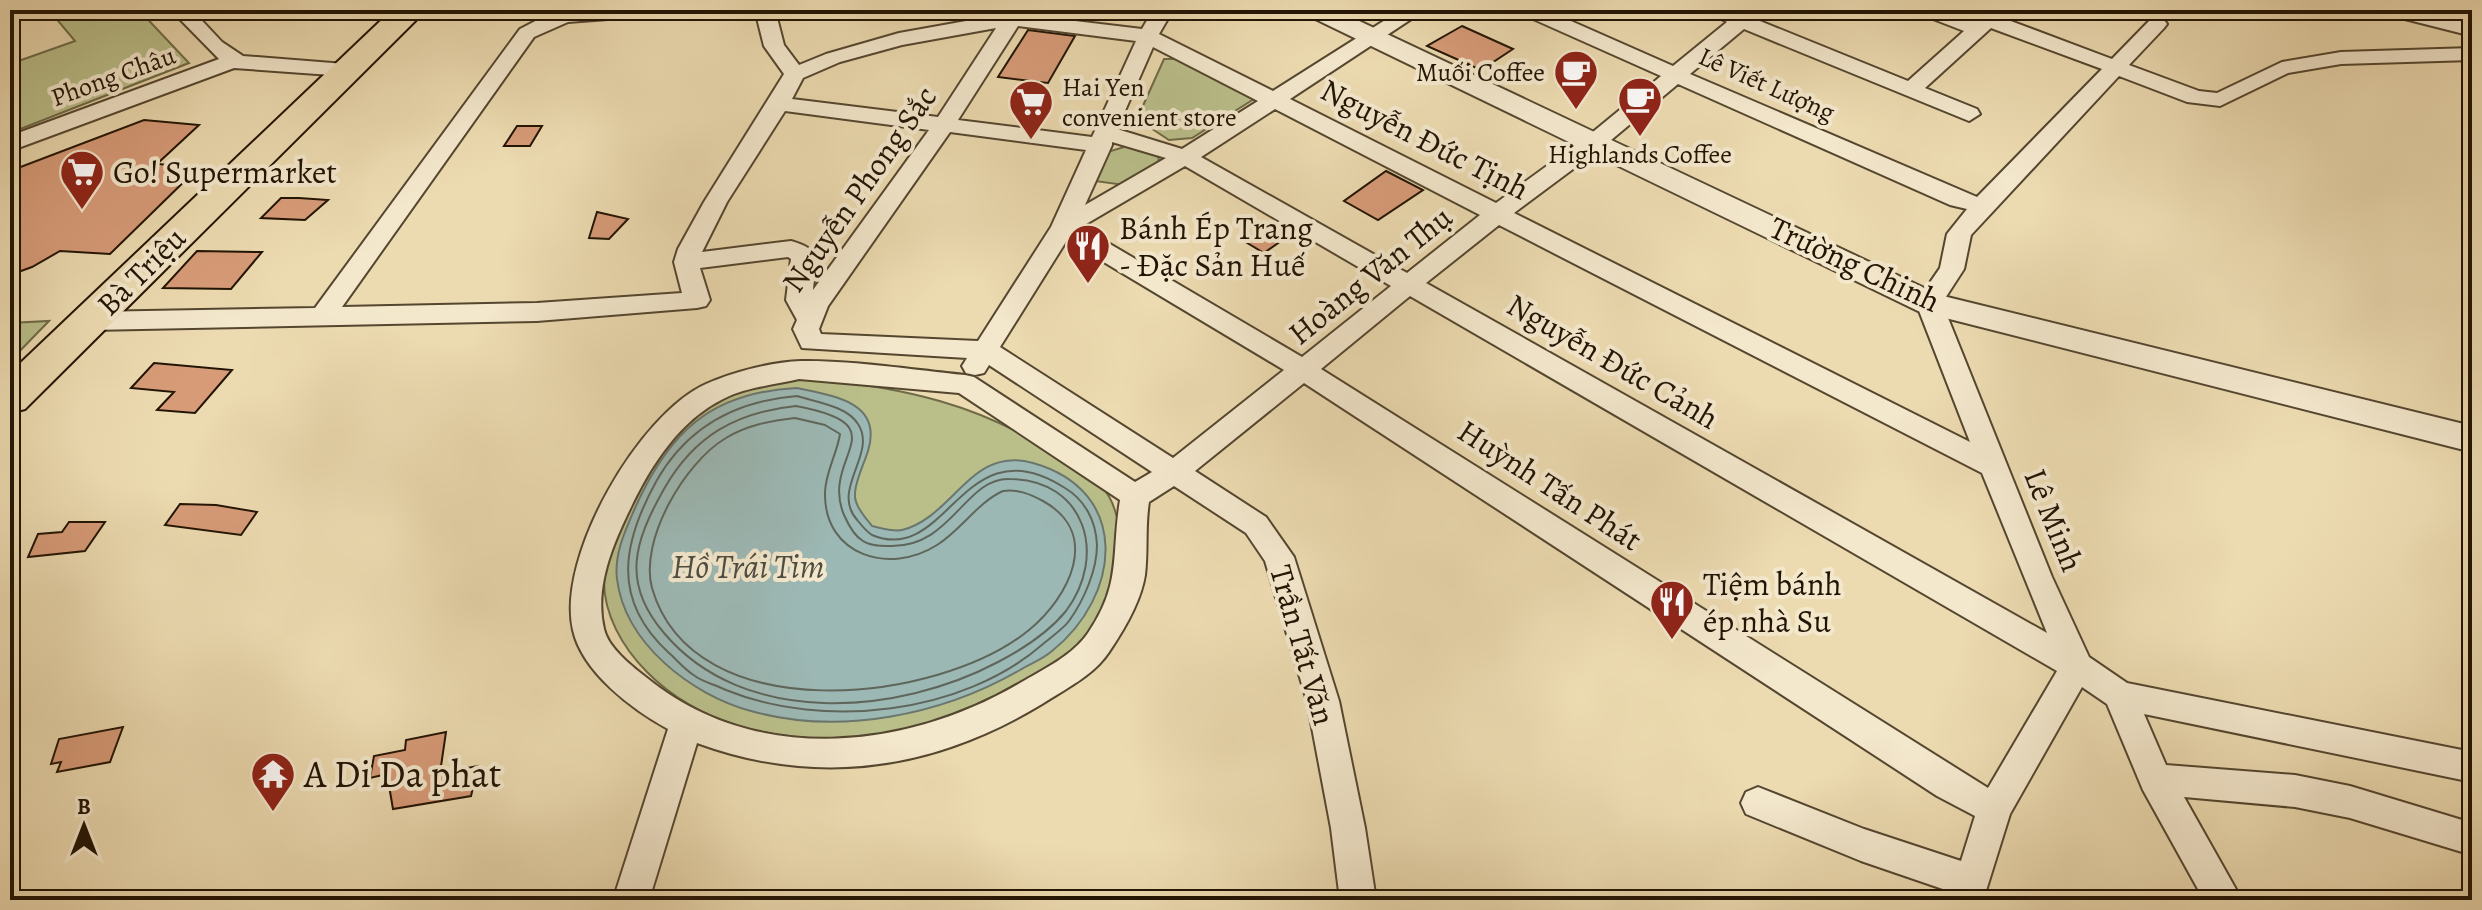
<svg xmlns="http://www.w3.org/2000/svg" width="2482" height="910" font-family="Alegreya,serif">
	<rect width="100%" height="100%" fill="#ecdab0"/>
	<filter id="stains"><feTurbulence type="fractalNoise" baseFrequency=".0025" numOctaves="4"/><feColorMatrix values="0 0 0 0 .2 0 0 0 0 .09 0 0 0 0 .02 0 0 0 .5 -.17"/></filter>
	<radialGradient id="worn" r=".72"><stop offset=".6" stop-color="#630" stop-opacity="0"/><stop offset="1" stop-color="#630" stop-opacity=".3"/></radialGradient>
	<path fill="#babf8a" stroke="#6e6a47" stroke-width="2" d="M49 10H139L189 63 10 133V64L75 41Z
		M1164 59H1186L1248 90 1254 99 1192 138 1169 140 1137 119Z
		M1124 147H1138L1158 153 1159 163 1124 185 1095 181 1104 153Z
		M49 321 10 361V323Z
		M807 378C901 387 984 404 1062 459 1075 468 1091 476 1102 487 1119 504 1125 550 1120 573 1118 581 1112 590 1108 598 1096 623 1082 648 1059 665 952 747 748 775 647 672 623 648 603 614 604 579 605 549 624 516 636 488 665 416 734 383 807 378Z"/>
	<path fill="#9cb8b4" stroke="#6b766e" stroke-width="2" d="M797 388C834 396 883 402 868 451 864 464 855 481 855 494 854 505 865 517 872 526 881 528 894 532 902 530 954 517 971 445 1033 463 1132 491 1121 596 1052 651 1043 659 1030 664 1020 670 942 715 840 736 751 711 692 695 625 644 617 579 614 554 625 531 635 508 669 432 711 392 797 388Z"/>
	<g fill="none" stroke-linecap="round" stroke-linejoin="round">
		<path stroke="#5f665c" stroke-width="2" d="M797 396C816 402 847 406 858 424 878 454 829 490 858 521 862 526 867 532 872 535 948 567 963 422 1065 488 1085 500 1096 521 1097 545 1097 570 1084 600 1069 621 1063 629 1051 637 1043 644 963 714 824 730 726 690 716 685 703 682 695 676 685 670 677 660 669 653 611 600 622 543 657 480 688 426 736 401 797 396Z
			M796 406C903 426 819 456 844 515 848 524 854 536 863 541 870 546 880 546 888 546 952 549 964 478 1009 479 1085 479 1108 555 1066 611 1048 633 1023 649 998 662 898 715 744 728 664 633 621 583 634 542 664 489 694 436 736 412 796 406Z
			M795 418 825 425 840 434C837 454 825 473 825 493 824 556 890 575 937 545 961 530 978 502 1003 491 1018 489 1030 494 1043 501 1102 534 1069 597 1029 630 939 704 693 731 652 588 639 540 685 462 726 438 747 425 770 421 795 418Z"/>
		<path fill="#9cb8b4" fill-rule="evenodd" d="M2448 10H2472V21L2453 17Z"/>
	</g>
	<path fill="#d79b78" stroke="#221404" stroke-width="2" d="M1462 26 1513 49 1481 70 1427 46Z
		M1028 30 1075 36 1048 83 998 77Z
		M144 120 199 125 157 164 199 167 110 254 60 251 32 267 10 275V171Z
		M517 126H542L530 146H504Z
		M1386 171 1423 190 1378 220 1344 201Z
		M281 198H299L328 200 305 220 261 218Z
		M597 212 628 219 609 239 589 238Z
		M1268 224 1288 236 1264 253 1244 241Z
		M197 251 262 252 231 289 163 288Z
		M154 363 232 370 195 413 157 410 174 392 131 388Z
		M180 504 216 505 257 512 241 535 165 525Z
		M69 522H105L85 551 28 557 38 534 62 532Z
		M123 727 110 762 57 772 61 762 51 764 59 739Z
		M446 732 440 773 478 766 471 796 393 809 387 774 370 778 374 756 405 750 406 740Z"/>
	<g fill="none" stroke-linecap="round" stroke-linejoin="round">
		<g stroke="#54462f" stroke-width="4">
			<path id="minor" d="M171 10H192L222 42 243 56 345 64 355 70 345 76 234 68 10 151V136L219 59Z
				M571 10H658L648 16 568 22 534 37 342 307 537 303 682 293 674 262 678 249 704 202 784 74 764 46 755 10H775L784 45 799 65 826 54 899 33 1005 14 1008 10H1028L1025 15 1142 29 1153 10H1173L1159 34 1273 91 1401 10H1425L1290 99 1496 203 1588 136 1661 76 1522 14 1519 10H1546L1673 66 1727 22 1706 10H1764L1755 19 1908 81 1964 31 1920 14 1917 10 1953 13 1951 10 1997 14 2000 17 2112 59 2150 20H2164L2167 24 2164 28 2129 65 2199 91 2217 93 2282 62 2341 52 2472 48V60L2341 64 2288 73 2220 106 2187 102 2119 76 1971 235 1964 269 1942 303 2052 577 2089 657 2127 683 2472 752V782L2144 714 2166 765 2295 775 2350 786 2472 823V855L2350 818 2295 807 2184 797 2242 900H2204L2143 790 2107 704 2082 687 2010 814 1985 894 1972 899 1861 861 1746 814 1741 803 1746 792 1758 787 1864 829 1961 861 1975 816 1937 796 1304 383 1195 471 1266 517 1294 557 1339 701 1365 828 1376 900H1340L1331 828 1307 701 1265 561 1246 533 1174 486 1149 502C1145 526 1148 551 1145 575 1141 601 1124 630 1109 652 1093 676 1065 689 1042 704 933 770 817 787 697 743L649 900H613L668 729C633 710 582 672 573 630 556 557 639 414 706 384 733 372 771 362 801 361 851 360 914 370 965 375L974 377 1135 482 1152 472 989 365 984 373 975 375 966 373 962 366 967 358 802 348 793 329 797 320 786 300 791 259 788 257 700 268 710 300 706 306 697 308 537 321 91 330 82 327 78 321 82 315 91 312 315 308 520 29 545 16ZM1018 26 1136 41 1092 137 958 120ZM996 28 938 117 792 99 803 78 840 62 902 45ZM1991 28 2102 69 1977 197 1690 74 1744 29 1969 121 1980 114 1977 109 1925 88ZM1153 47 1258 101 1182 149 1117 129ZM1678 84 1950 205 1967 209 1947 234 1940 268 1916 303 1970 442 1514 213 1604 146ZM1275 109 1480 215 1407 273 1201 157ZM785 111 929 130 813 290C815 262 824 250 791 241L702 252 727 202ZM950 132 1086 150 1051 227 978 341 821 334 819 329 828 306ZM1112 142 1166 158 1085 205 1112 145ZM1185 166 1391 286 1302 357 1081 227ZM1499 225 1982 473 2047 633 1426 283ZM1067 240 1284 370 1173 458 1000 347ZM1410 296 2057 671 1988 788 1321 369ZM799 379 959 393 1120 500C1111 555 1122 583 1088 633 1072 656 1044 669 1020 683 906 750 755 766 647 678 633 667 608 648 604 629 594 587 613 544 631 507 651 465 680 420 723 399 746 387 774 385 799 379Z
				M2382 10H2416L2472 24V36L2385 14Z"/>
		</g>
		<g stroke="#54462f" stroke-width="4">
			<path id="tertiary" d="M1303 10H1336L1939 295 2472 426V452L1918 311 1307 15Z"/>
		</g>
		<g stroke="#221404" stroke-width="4">
			<path id="trunk" d="M392 10H426L25 409 10 413V373Z"/>
		</g>
		<use href="#minor" fill="#f3e7cc" fill-rule="evenodd"/>
		<use href="#tertiary" fill="#f3e7cc" fill-rule="evenodd"/>
		<use href="#trunk" fill="#ecdab0" fill-rule="evenodd"/>
	</g>
	<defs>
		<g id="cafe-pin" transform="scale(2.3)"><path d="M0 17L-7.5 6A9.5 9.5 0 1 1 7.5 6Z" fill="#8f2418" stroke="#f3e7cc"/><path d="M-5.5-4.5H6V0H3Q3 3.5 0 3.5H-2.5Q-5.5 3.5-5.5 0ZM3-3.2v2h1.7v-2ZM-6 4.5H4V6H-6Z" fill="#fff"/></g>
		<g id="supermarket-pin" transform="scale(2.3)"><path d="M0 17L-7.5 6A9.5 9.5 0 1 1 7.5 6Z" fill="#8f2418" stroke="#f3e7cc"/><path d="M-6-5.5h2.5l.6 2H6L4.5 2H-2.5L-4.4-4H-6ZM-1.5 3.2a1.3 1.3 0 1 0 .1 0ZM3 3.2a1.3 1.3 0 1 0 .1 0Z" fill="#fff"/></g>
		<g id="restaurant-pin" transform="scale(2.3)"><path d="M0 17L-7.5 6A9.5 9.5 0 1 1 7.5 6Z" fill="#8f2418" stroke="#f3e7cc"/><path d="M-5-6h1v4h1v-4h1v4h1v-4h1v5L-1.5 .5V6h-2V.5L-5-1ZM5-6V6H3V1.5H1.5Q1.5-4 5-6Z" fill="#fff"/></g>
		<g id="temple-pin" transform="scale(2.3)"><path d="M0 17L-7.5 6A9.5 9.5 0 1 1 7.5 6Z" fill="#8f2418" stroke="#f3e7cc"/><path d="M0-6L5-2H3V0L6.5 2.5H4V6H1.5V3h-3V6H-4V2.5H-6.5L-3 0V-2H-5Z" fill="#fff"/></g>
	</defs>
	<g fill-rule="evenodd">
		<use href="#cafe-pin" x="1576" y="72"/>
		<use href="#cafe-pin" x="1640" y="99"/>
		<use href="#supermarket-pin" x="1031" y="102"/>
		<use href="#supermarket-pin" x="82" y="172"/>
		<use href="#restaurant-pin" x="1088" y="246"/>
		<use href="#restaurant-pin" x="1672" y="602"/>
		<use href="#temple-pin" x="273" y="774"/>
	</g>
	<g text-anchor="middle" stroke-width="8" stroke-linejoin="round" paint-order="stroke">
		<g font-size="26" fill="#221404" stroke="#f3e7cc" text-anchor="end">
			<text x="1545" y="81">Muối Coffee</text>
			<text x="1062" y="96" text-anchor="start">Hai Yen<tspan x="1062" dy="30">convenient store</tspan></text>
			<text x="1640" y="163" text-anchor="middle">Highlands Coffee</text>
		</g>
		<g font-size="26" fill="#221404" stroke="#f3e7cc">
			<text transform="translate(113 76) rotate(-20)" y="9">Phong Châu</text>
			<text transform="translate(1767 84) rotate(24)" y="9">Lê Viết Lượng</text>
		</g>
		<g font-size="32" fill="#221404" stroke="#f3e7cc">
			<text transform="translate(1425 139) rotate(27)" y="11">Nguyễn Đức Tịnh</text>
			<text transform="translate(859 189) rotate(-55)" y="11">Nguyễn Phong Sắc</text>
			<text transform="translate(1855 264) rotate(25)" y="11">Trường Chinh</text>
			<text transform="translate(141 271) rotate(-45)" y="11">Bà Triệu</text>
			<text transform="translate(1370 275) rotate(-39)" y="11">Hoàng Văn Thụ</text>
			<text transform="translate(1613 361) rotate(30)" y="11">Nguyễn Đức Cảnh</text>
			<text transform="translate(1550 485) rotate(33)" y="11">Huỳnh Tấn Phát</text>
			<text transform="translate(2054 520) rotate(68)" y="11">Lê Minh</text>
			<text transform="translate(1303 645) rotate(74)" y="11">Trần Tất Văn</text>
		</g>
		<g font-size="32" fill="#221404" stroke="#f3e7cc" text-anchor="start">
			<text x="113" y="183">Go! Supermarket</text>
			<text x="1119" y="239">Bánh Ép Trang<tspan x="1119" dy="37">- Đặc Sản Huế</tspan></text>
			<text x="1703" y="595">Tiệm bánh<tspan x="1703" dy="37">ép nhà Su</tspan></text>
		</g>
		<g font-size="34" font-style="italic" fill="#4d4d42" stroke="#f3e7cc">
			<text x="748" y="578">Hồ Trái Tim</text>
		</g>
		<g font-size="38" fill="#221404" stroke="#f3e7cc" text-anchor="start">
			<text x="304" y="787">A Di Da phat</text>
		</g>
	</g>
	<rect width="2482" height="910" fill="none" stroke="#ecdab0" stroke-width="40"/>
	<rect x="12" y="12" width="2458" height="886" fill="none" stroke="#221404" stroke-width="4"/>
	<rect x="20" y="20" width="2442" height="870" fill="none" stroke="#221404" stroke-width="2"/>
	<g transform="translate(84 826)" stroke="#f3e7cc" stroke-width="6" paint-order="stroke">
	<path d="M0-6L14 30L0 20L-14 30Z" fill="#221404"/>
	<text y="-12" font-size="22" font-weight="bold" text-anchor="middle" fill="#221404">B</text>
	</g>
	<rect width="100%" height="100%" filter="url(#stains)"/>
	<rect width="100%" height="100%" fill="url(#worn)"/>
</svg>
